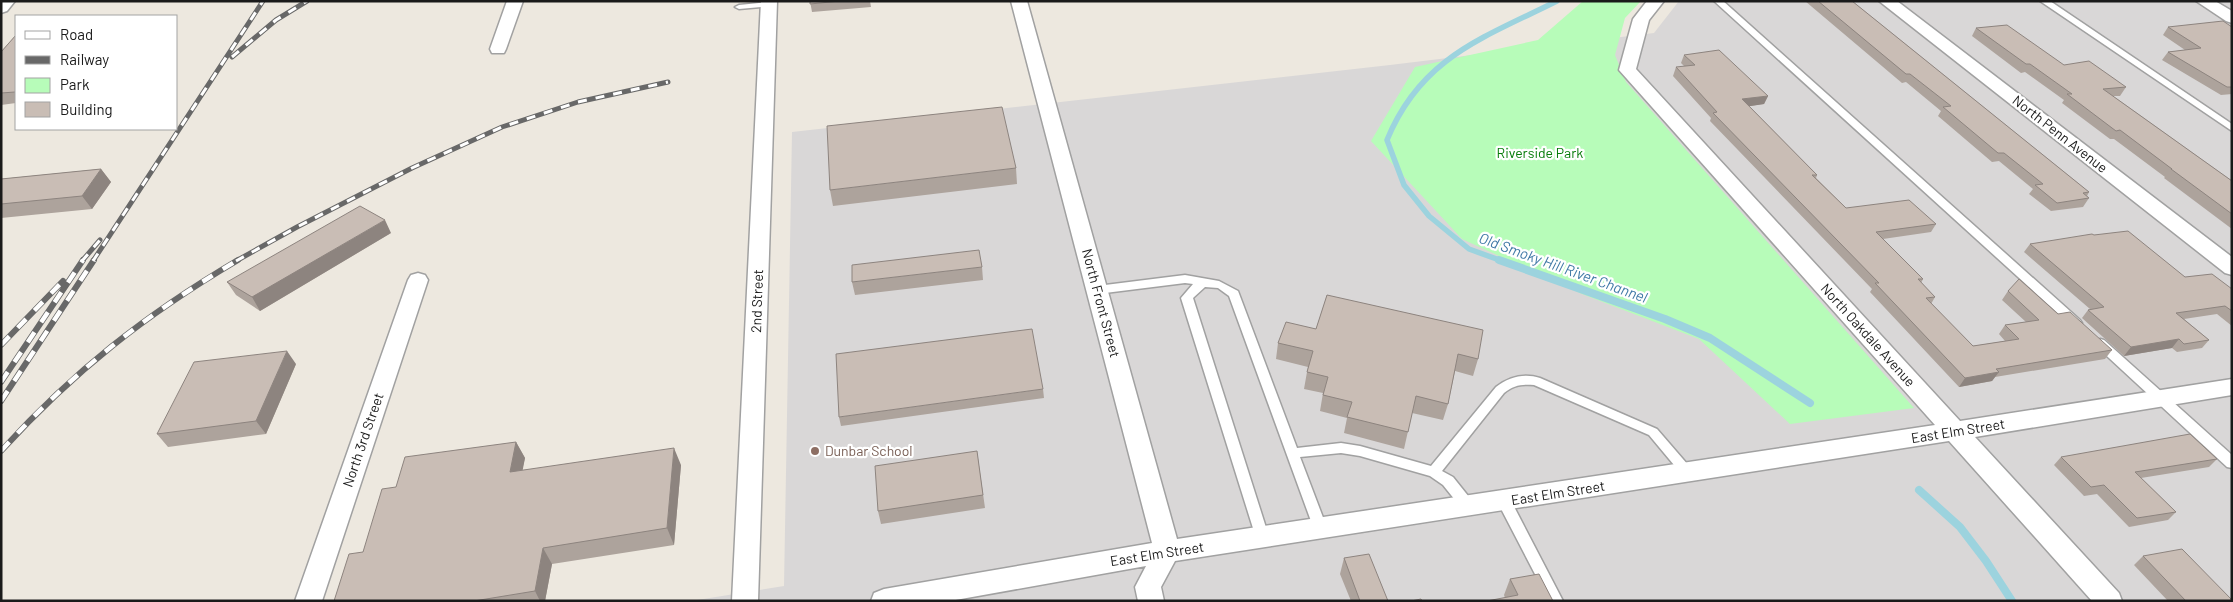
<svg xmlns="http://www.w3.org/2000/svg" width="2233" height="602" font-family="Barlow,sans-serif">
	<rect width="100%" height="100%" fill="#ede8df"/>
	<path fill="#d9d7d7" d="M1679 1H2232V601H691L784 586 792 132 1390 65 1654 33Z"/>
	<path fill="#b7fcb9" d="M1583 1H1641L1625 18 1615 55 1626 82 1914 408 1790 424 1699 339 1582 294 1462 239 1371 141 1415 67 1538 40Z"/>
	<g fill="none" stroke-linecap="round" stroke-linejoin="round">
		<path stroke="#9cd3de" stroke-width="5.5" d="M1502 261 1469 249 1429 216 1404 185 1387 140C1421 57 1483 38 1557 1"/>
		<path stroke="#9cd3de" stroke-width="8" d="M1499 260 1665 319 1710 338 1810 403
			M1919 490 1960 527 1986 561 2012 601"/>
		<g stroke="#a1a1a1" stroke-width="3">
			<path id="lane" d="M1714 1H1723L2080 320 2082 323 2080 326H2072Z
				M2040 1H2050L2232 124V131Z
				M769 2 773 4 772 6 739 9 735 7 739 5Z
				M1185 275 1219 281 1238 291 1297 448 1341 443 1360 446 1431 466 1496 387C1509 377 1524 373 1540 378L1657 429 1695 473 1694 477 1689 478 1684 477 1649 435 1534 385C1522 384 1514 385 1504 393L1442 471 1453 477 1473 502 1475 506 1473 510 1468 511 1463 510 1443 485 1430 476 1360 456 1341 453 1300 457 1327 528 1325 532 1320 534 1315 532 1229 296 1218 288 1205 287 1193 298 1269 537 1267 541 1262 543 1257 541 1181 298 1193 284 1185 283 1097 294 1091 290 1097 286Z
				M2100 339 2104 340 2232 455V468L2227 467 2096 346 2094 343Z
				M1504 496 1509 497 1563 601H1549L1497 501 1499 497Z"/>
		</g>
		<g stroke="#a1a1a1" stroke-width="3">
			<path id="street" d="M1 1H15L7 11 1 13Z
				M507 1H523L506 49 504 53H492L490 49Z
				M761 1H777L758 601H732Z
				M1011 1H1027L1177 539 1935 425 1619 70 1633 19 1647 1H1664L1649 20 1636 69 1960 421 2232 379V395L1975 437 2119 593 2122 601H2092L1949 441 1175 561 1161 587 1164 601H1138L1135 587 1146 566 950 601H871L874 593 884 589 1152 543Z
				M1879 1H1897L2232 257V275L2225 273Z
				M2196 1H2215L2232 11V23L2226 21Z
				M418 273 425 275 428 280 322 601H295L408 280 411 275Z"/>
		</g>
		<use href="#lane" fill="#fff" fill-rule="evenodd"/>
		<use href="#street" fill="#fff" fill-rule="evenodd"/>
		<g stroke="#686868" stroke-width="5">
			<path id="rail-far1" d="M232 57 276 20 307 1
				M82 261 100 240
				M93 261 263 1
				M236 261 297 227 412 168 502 127 578 102 668 82"/>
		</g>
		<g stroke="#686868" stroke-width="6">
			<path id="rail" d="M1 345 63 281
				M1 382 83 260
				M1 401 94 260
				M1 451C74 371 145 315 238 260"/>
		</g>
		<use href="#rail-far1" stroke="#fff" stroke-width="3" stroke-dasharray="9" stroke-linecap="butt"/>
		<use href="#rail" stroke="#fff" stroke-width="4.5" stroke-dasharray="12" stroke-linecap="butt"/>
	</g>
	<path fill="#ada39c" d="M810 1H870L871 7 812 12Z
		M1805 1H1852L2089 192 2087 196 2089 198 2083 207 2051 211 2029 194 2033 189 1999 161 1992 162 1938 116 1941 111 1906 82 1902 83Z
		M2168 27H2232V94L2221 95 2162 60 2168 52 2185 50 2163 35Z
		M1976 28 2064 65 2126 87 2120 96H2113L2232 181V229L2164 178 2165 177 2114 139H2110L2062 103 2064 100 2025 72 2021 73 1972 36Z
		M16 35V103L1 105V52Z
		M1684 55 1768 96 1764 104 1749 106 1817 175 1816 178 1846 208 1936 224 1931 232 1883 239 1923 279 1921 283 1935 297 1931 304 1973 346 2005 341 1999 334 2005 325 2026 322 2002 300 2008 291 2058 314 2112 350 2105 359 1995 377 1992 381 1959 387 1870 292 1872 289 1710 121 1711 118 1673 76 1676 67H1685L1681 63Z
		M1016 168 1017 184 833 206 830 190Z
		M101 169 111 182 92 209 1 218V179Z
		M391 233 260 311 236 295 227 282Z
		M2094 235 2185 277 2232 289V326L2217 314 2184 319 2209 340 2202 348 2177 352 2172 348 2124 356 2082 318 2088 310 2090 309 2024 252 2030 244Z
		M982 267 983 280 855 295 852 282Z
		M1327 295 1478 359 1473 376 1455 371 1448 404 1443 420 1412 413 1404 449 1344 433 1347 418 1320 411 1323 393 1304 389 1307 372 1308 367 1276 359 1278 343 1316 329Z
		M296 364 266 434 168 447 157 434Z
		M1043 389 1044 398 841 426 839 417Z
		M516 442 525 458 522 470 681 465 674 545 552 564 545 601H334L363 552 396 487Z
		M977 451 985 508 881 524 878 511Z
		M2061 457 2217 459 2209 467 2141 478 2176 512 2168 520 2129 527 2097 494 2084 496 2054 465Z
		M2143 556 2232 601H2168L2134 565Z
		M1344 558 1388 601H1351L1340 574Z
		M1510 579 1553 601 1505 598 1504 595Z"/>
	<path fill="#8d847f" d="M1768 96 1764 104 1738 108 1742 99Z
		M101 169 111 182 92 209 82 196Z
		M385 220 391 233 260 311 252 297Z
		M2179 339 2172 348 2124 356 2131 347Z
		M287 351 296 364 266 434 256 421Z
		M1999 372 1992 381 1959 387 1965 378Z
		M516 442 525 458 519 489 510 472Z
		M674 448 681 465 674 545 667 528Z
		M543 548 552 564 545 601H540L535 591Z"/>
	<path fill="#c9bdb5" stroke="#8d847f" d="M810 1H840L810 4Z
		M1818 1H1852L2089 192 2083 193 2089 198 2057 203 2035 185 2043 184 2004 153H1998L1943 107 1951 106 1910 74H1906Z
		M2223 21 2232 27V87H2227L2168 52 2201 48 2168 27Z
		M2007 25 2064 65 2089 61 2126 87 2103 89 2232 181V214L2171 169H2172L2120 130 2116 131 2067 94H2072L2030 64H2026L1976 28Z
		M16 35V91L15 92 1 93V52Z
		M1719 50 1768 96 1742 99 1817 175H1812L1846 208 1909 200 1936 224 1876 232 1923 279H1918L1935 297 1926 298 1973 346 2019 339 2005 325 2039 320 2008 291 2019 279 2058 314 2070 312 2112 350 1996 369 1999 372 1965 378 1875 283H1879L1713 113 1717 112 1676 67 1695 65 1684 55Z
		M1002 107 1016 168 830 190 827 126Z
		M101 169 82 196 1 204V179Z
		M360 206 385 220 252 297 227 282Z
		M2128 231 2185 277 2212 274 2232 289V311L2225 306 2176 313 2209 340 2184 344 2179 339 2131 347 2088 310 2104 307 2030 244 2092 234 2094 235Z
		M979 250 982 267 852 282V265Z
		M1327 295 1483 330 1478 359 1458 354 1448 404 1416 396 1408 432 1347 417 1352 402 1323 395 1328 377 1307 372 1313 351 1278 343 1286 322 1316 329Z
		M1032 329 1043 389 839 417 836 354Z
		M287 351 256 421 157 434 194 362Z
		M2190 434 2217 459 2135 472 2176 512 2137 518 2104 485 2091 487 2061 457Z
		M516 442 510 472 674 448 667 528 543 548 535 591 474 601H334L349 554 363 552 382 489 396 487 405 457Z
		M977 451 983 495 878 511 875 466Z
		M2182 549 2232 600V601H2186L2143 556Z
		M1369 554 1388 601H1360L1344 558Z
		M1539 574 1553 601H1487L1518 595 1510 579Z
		M1421 599 1422 601H1411Z"/>
	<circle fill="#8d6e63" stroke="#fff" stroke-width="2" cx="815" cy="451" r="5"/>
	<g text-anchor="middle" stroke-width="4.5" stroke-linejoin="round" paint-order="stroke">
		<g font-size="14" fill="#1a1a1a" stroke="#fff">
			<text transform="translate(2060 134) rotate(38)" y="5">North Penn Avenue</text>
			<text transform="translate(757 301) rotate(-88)" y="5">2nd Street</text>
			<text transform="translate(1101 303) rotate(75)" y="5">North Front Street</text>
			<text transform="translate(1868 335) rotate(48)" y="5">North Oakdale Avenue</text>
			<text transform="translate(1958 431) rotate(-9)" y="5">East Elm Street</text>
			<text transform="translate(363 440) rotate(-71)" y="5">North 3rd Street</text>
			<text transform="translate(1558 493) rotate(-9)" y="5">East Elm Street</text>
			<text transform="translate(1157 554) rotate(-9)" y="5">East Elm Street</text>
		</g>
		<g font-size="14" fill="#057c09" stroke="#fff">
			<text x="1540" y="158">Riverside Park</text>
		</g>
		<g font-size="14" fill="#785e54" stroke="#fff" text-anchor="start">
			<text x="825" y="456">Dunbar School</text>
		</g>
		<g font-size="15" font-style="italic" fill="#4079a6" stroke="#fff">
			<text transform="translate(1563 268) rotate(20)" y="5">Old Smoky Hill River Channel</text>
		</g>
	</g>
	<rect width="2233" height="602" fill="none" stroke="#1a1a1a" stroke-width="5"/>
	<rect x="15" y="15" width="162" height="115" fill="#ffffff" stroke="#a3a3a3"/>
	<rect x="25" y="31" width="25" height="8" fill="#ffffff" stroke="#a3a3a3"/>
	<text x="60" y="40" font-size="15" fill="#1a1a1a">Road</text>
	<rect x="25" y="56" width="25" height="8" fill="#686868" stroke="#a3a3a3"/>
	<text x="60" y="65" font-size="15" fill="#1a1a1a">Railway</text>
	<rect x="25" y="78" width="25" height="15" fill="#b7fcb9" stroke="#a3a3a3"/>
	<text x="60" y="90" font-size="15" fill="#1a1a1a">Park</text>
	<rect x="25" y="102" width="25" height="15" fill="#c9bdb5" stroke="#a3a3a3"/>
	<text x="60" y="115" font-size="15" fill="#1a1a1a">Building</text>
</svg>
